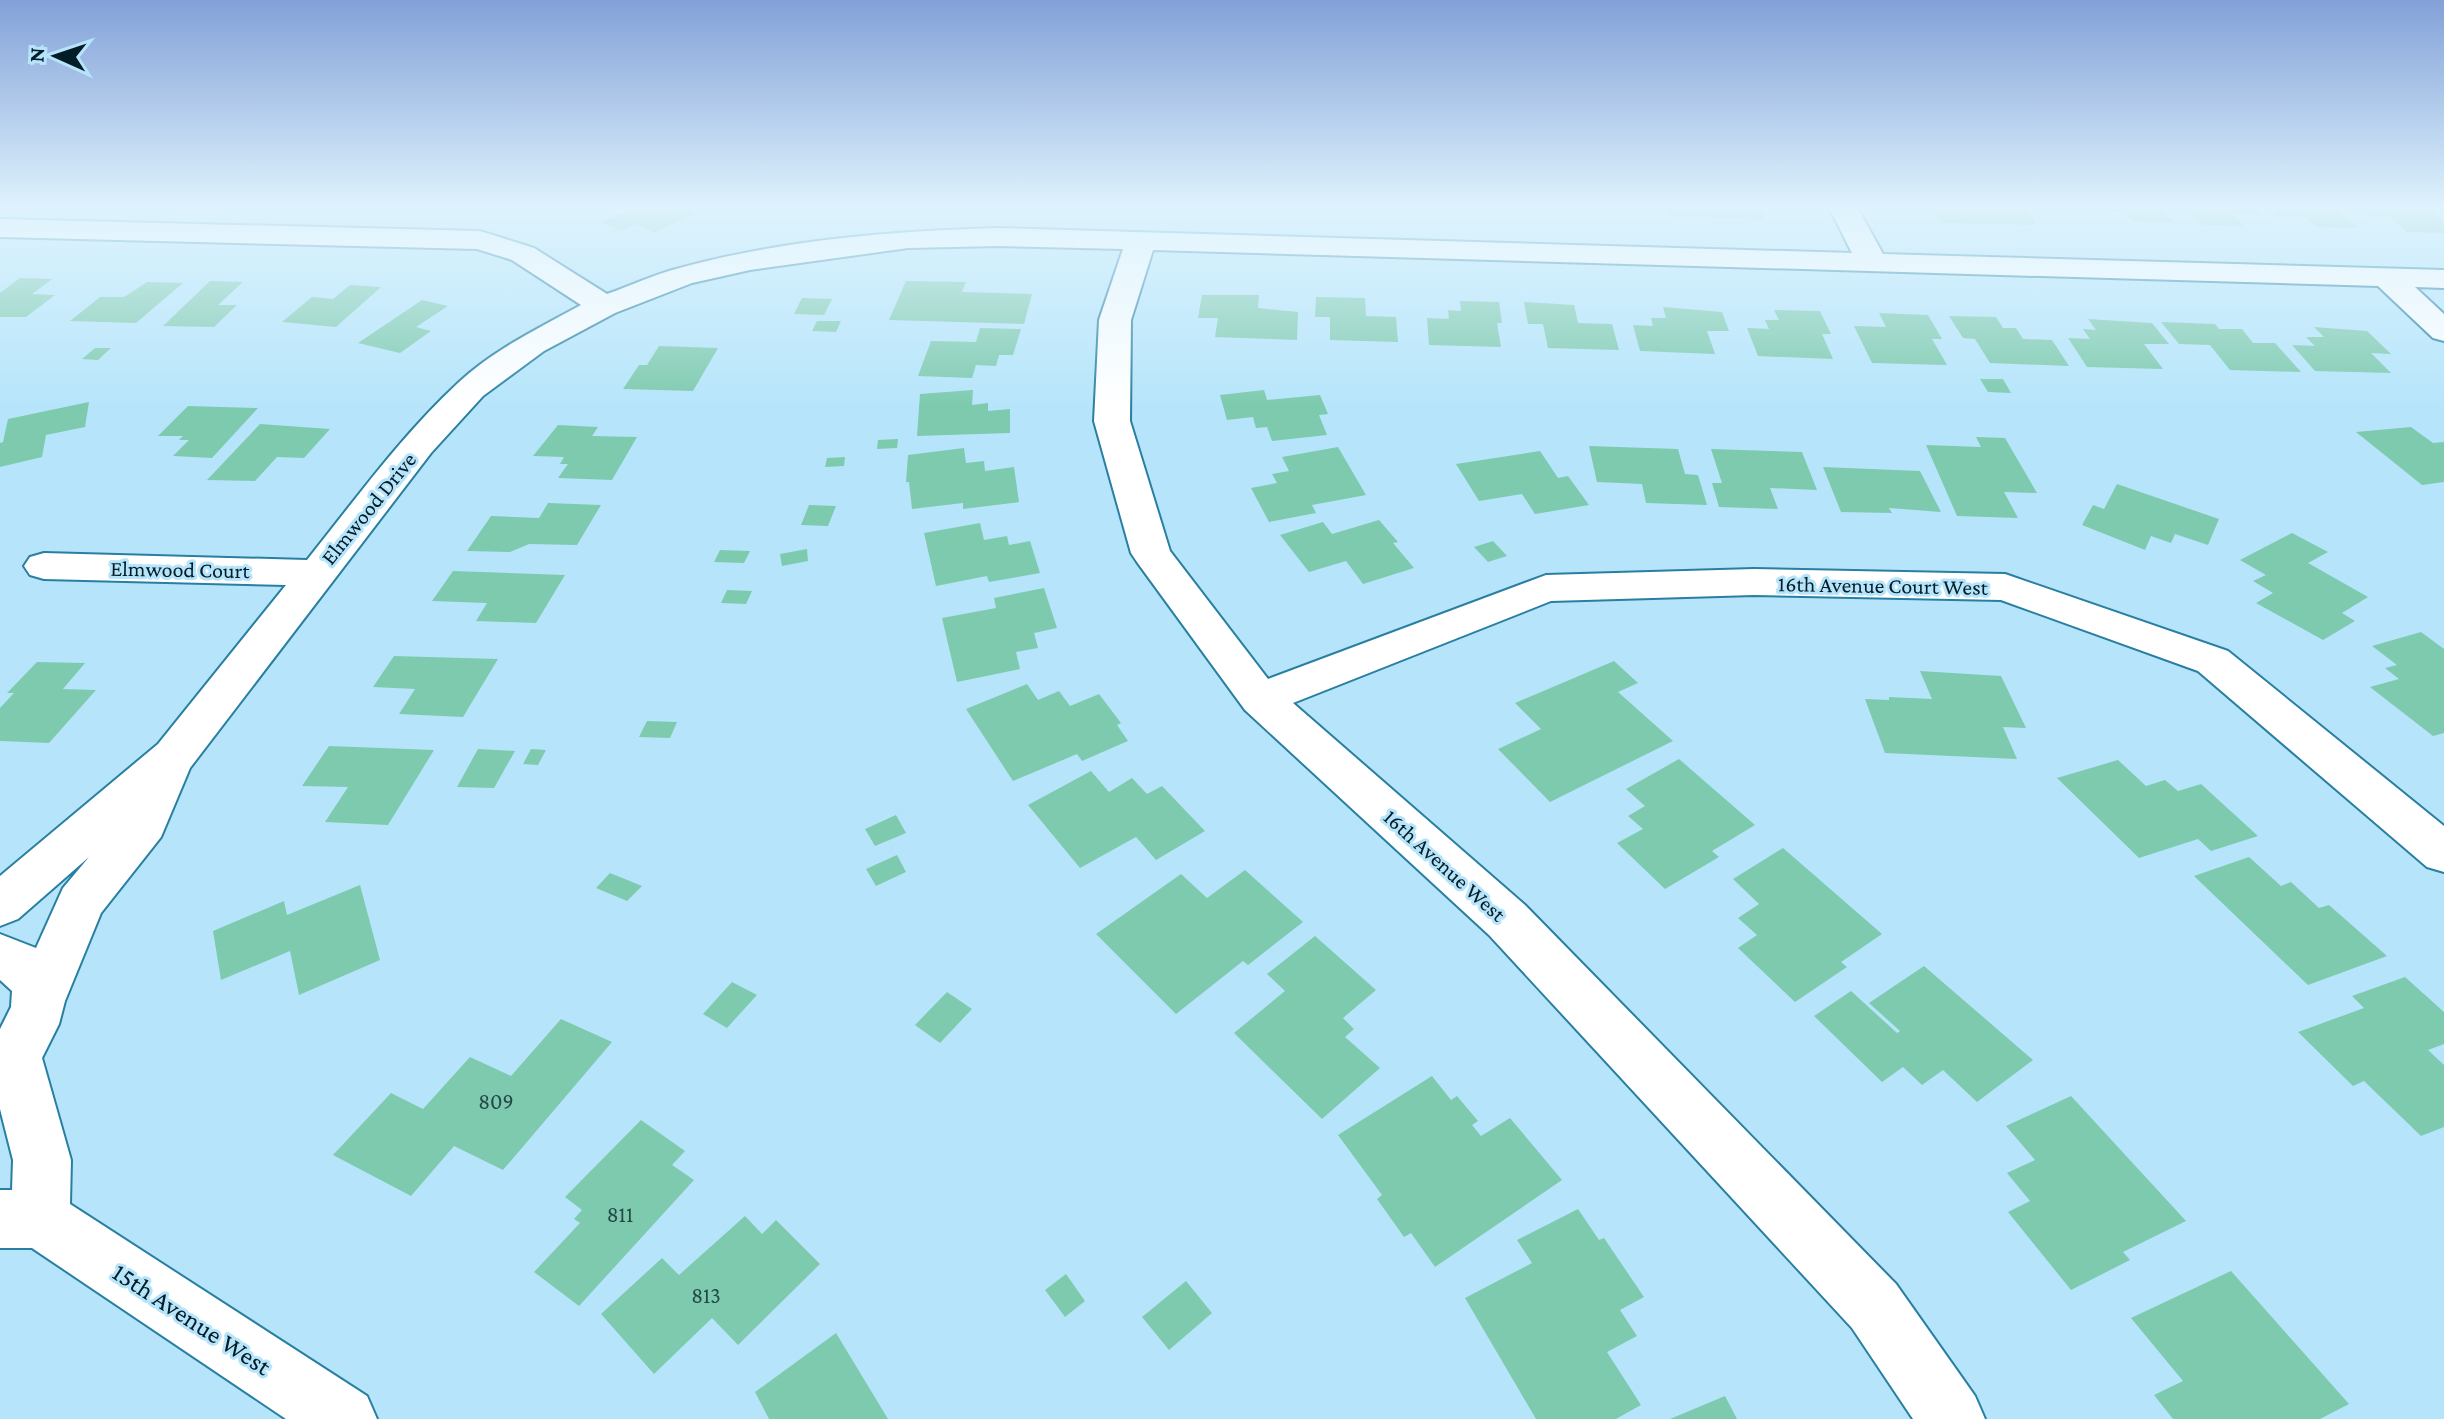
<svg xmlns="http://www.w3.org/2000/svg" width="2444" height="1419" font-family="'Crimson Pro',serif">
	<rect width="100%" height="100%" fill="#b6e5fb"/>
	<path fill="#7ecaae" d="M639 207H683L696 213 654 233 636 224 621 231 601 222Z
		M1666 207H1759L1764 219 1669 216Z
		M1931 207H2024L2037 225 1941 223Z
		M2091 207H2160L2173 222 2132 221 2124 212 2095 211Z
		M2186 207H2254L2262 215 2233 214 2245 226 2202 225Z
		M2268 207H2335L2358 228 2316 227 2306 217H2277Z
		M2360 207H2426L2444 222V233L2407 232 2391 217H2371Z
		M20 278 52 279 32 294 55 295 26 317H0V293Z
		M210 281 243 282 218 305H237L214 327 163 326Z
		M906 281 966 282 962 292 1032 294 1024 324 889 320Z
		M147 282 183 283 136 323 70 321 100 297H124Z
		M350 285 381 287 336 327 282 322 312 297 333 299Z
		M1202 295H1259L1258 308 1298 312 1297 340 1215 337 1218 318H1198Z
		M1316 297 1365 298 1366 316 1396 317 1398 342 1330 340V317H1315Z
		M802 298 832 299 824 315 794 314Z
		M422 300 448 306 416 327 431 331 400 353 358 343Z
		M1460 301 1499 302 1502 323H1497L1501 347 1429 345 1427 318 1449 319 1448 310 1461 311Z
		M1524 302 1574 305 1578 323 1612 324 1619 350 1548 348 1543 324H1528Z
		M1663 307 1722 312 1729 331H1707L1715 354 1640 351 1633 325 1653 326 1651 318H1666Z
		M1774 310 1820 311 1831 334H1822L1833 359 1758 356 1747 328 1769 329 1765 320H1779Z
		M1879 313 1928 315 1942 339H1932L1947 365 1872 363 1854 326 1886 327Z
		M1949 316 1996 317 2003 328H2016L2023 339 2052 340 2069 366 1990 363 1975 339 1963 338Z
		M2088 319 2152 323 2169 344H2144L2163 369 2087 367 2068 338 2090 339 2083 329 2096 330Z
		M817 321H841L836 332 812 331Z
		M2161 322 2215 324 2219 329H2242L2253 343H2275L2301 372 2230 370 2210 345 2179 344Z
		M2314 327 2367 331 2391 354 2371 353 2391 373 2315 371 2292 345 2315 346 2306 337H2324Z
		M980 328 1021 329 1013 355H999L996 366 976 365 972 378 918 376 931 341 976 342Z
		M659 346 718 348 693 391 623 389 639 365H647Z
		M95 348H111L98 360 82 359Z
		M1980 379H2003L2011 393 1988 392Z
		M973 390 972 405 988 403V411L1010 409V433L917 436 920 394Z
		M1264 390 1267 400 1320 395 1328 414 1319 415 1327 435 1272 441 1267 427 1256 428 1253 417 1227 420 1220 395Z
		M89 402 85 427 46 435 42 457 0 467V443L3 442 8 419Z
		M188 406 258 408 212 458 173 456 189 440H179L183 436H158Z
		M260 424 330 429 304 458 277 457 255 481 207 480Z
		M558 425 598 427 592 436 637 437 612 480 558 478 568 464H560L564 457 533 456Z
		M2411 427 2433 443 2444 442V482L2422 485 2356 432Z
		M1976 437 2005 438 2037 493 2004 492 2018 518 1957 516 1926 445 1981 447Z
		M898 439 897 448 877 449 878 440Z
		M1589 446 1678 449 1685 474 1698 475 1707 505 1646 503 1642 484 1597 482Z
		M1338 447 1366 495 1312 505 1316 513 1269 522 1251 488 1277 483 1272 474 1289 471 1282 457Z
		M964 448 966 463 984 461 985 471 1014 467 1019 502 963 509V503L912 509 909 482H906L908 455Z
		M1711 449 1802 452 1817 490 1770 488 1778 509 1719 507 1712 483H1722Z
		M1540 451 1558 478 1568 476 1589 505 1535 514 1522 494 1479 501 1456 464Z
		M845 457 844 466 825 467 827 458Z
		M1823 467 1920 471 1941 512 1889 508 1892 513 1841 512Z
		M2117 484 2219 519 2208 545 2175 534 2171 543 2151 536 2145 550 2082 525 2093 505 2104 509Z
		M548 503 601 505 577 545 529 544 510 552 467 551 491 516 539 518Z
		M809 505 836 506 828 526 801 525Z
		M1379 520 1398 542 1393 543 1414 568 1363 584 1346 561 1309 572 1280 535 1323 522 1332 534Z
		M980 523 984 540 1007 536 1009 545 1030 541 1040 573 989 582 987 576 936 586 924 533Z
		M2292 533 2328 552 2308 563 2368 597 2342 613 2355 621 2323 640 2256 603 2273 593 2253 581 2266 575 2240 560Z
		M1493 541 1507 556 1488 562 1474 547Z
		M807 549 808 561 782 566 780 554Z
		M720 550 750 551 744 563 714 562Z
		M453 571 565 575 536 623 476 621 487 603 432 601Z
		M1044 588 1057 628 1034 633 1038 648 1016 652 1020 669 957 682 942 618 996 608 994 598Z
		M727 590 752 591 746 604 721 603Z
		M2421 632 2444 649V733L2433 736 2370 687 2399 679 2385 668 2397 665 2372 646Z
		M394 656 498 659 463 717 399 714 415 689 373 687Z
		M1614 661 1638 683 1618 692 1673 741 1550 802 1498 749 1541 729 1515 703Z
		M37 662 85 663 63 689 96 690 49 743 0 741V708L14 693H7Z
		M1920 671 2001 676 2026 728 2003 727 2017 759 1885 753 1865 699 1889 700V697L1932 699Z
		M1027 684 1038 700 1059 691 1070 706 1099 694 1121 723 1117 725 1128 741 1082 761 1077 754 1013 781 966 709Z
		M647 721 677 722 670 738 639 737Z
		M329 746 434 750 388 825 325 822 348 787 302 786Z
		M478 749 515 751 494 788 457 787Z
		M531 749 546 750 538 765 523 764Z
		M1679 759 1755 825 1712 851 1719 857 1665 889 1617 843 1643 829 1628 816 1645 806 1626 789Z
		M2118 760 2146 786 2165 780 2178 791 2201 784 2258 836 2211 851 2198 839 2139 858 2057 778Z
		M1091 771 1109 792 1132 778 1147 794 1162 786 1205 831 1156 860 1136 837 1080 868 1028 805Z
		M896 815 906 833 875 846 865 829Z
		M1783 848 1882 934 1841 962 1847 967 1795 1002 1738 948 1757 935 1738 918 1759 904 1733 879Z
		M897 855 906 872 876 886 866 869Z
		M2249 857 2281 886 2291 882 2319 908 2329 905 2387 956 2308 985 2194 876Z
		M1245 870 1303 922 1248 965 1243 961 1176 1014 1096 934 1181 874 1207 898Z
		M610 873 642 886 627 901 596 888Z
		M360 885 380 960 299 995 290 951 221 980 213 931 284 901 287 915Z
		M1315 936 1376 990 1343 1018 1354 1029 1345 1037 1380 1068 1322 1119 1234 1033 1285 991 1267 974Z
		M1924 966 2033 1060 1977 1102 1943 1070 1922 1085 1903 1067 1882 1082 1814 1016 1851 991 1897 1033 1900 1031 1869 1003Z
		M2405 977 2444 1012V1044L2428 1050 2444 1065V1127L2421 1136 2364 1081 2353 1086 2298 1032 2364 1008 2352 996Z
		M732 982 757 995 727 1028 703 1014Z
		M947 992 972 1009 940 1043 915 1025Z
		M561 1019 612 1042 503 1170 454 1146 411 1196 333 1155 391 1093 423 1109 470 1057 511 1076Z
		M1432 1076 1451 1100 1457 1096 1478 1121 1472 1125 1481 1136 1510 1118 1562 1180 1435 1267 1411 1233 1404 1237 1377 1199 1382 1195 1338 1135Z
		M2071 1096 2186 1221 2123 1252 2130 1260 2071 1290 2008 1212 2030 1201 2007 1173 2035 1160 2006 1126Z
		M641 1120 685 1151 672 1165 694 1180 579 1306 534 1272 580 1223 574 1219 582 1210 565 1197Z
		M1578 1209 1599 1240 1604 1238 1644 1297 1620 1310 1637 1336 1607 1352 1641 1405 1616 1419H1536L1465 1298 1532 1263 1517 1240Z
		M745 1216 762 1234 776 1220 820 1264 738 1345 712 1318 654 1374 601 1314 662 1258 679 1275Z
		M2231 1271 2349 1404 2320 1419H2173L2154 1395 2183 1381 2131 1318Z
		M1066 1274 1085 1301 1065 1317 1045 1290Z
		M1186 1281 1212 1313 1169 1350 1142 1317Z
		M836 1333 888 1419H769L755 1392Z
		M1725 1396 1737 1419H1670Z"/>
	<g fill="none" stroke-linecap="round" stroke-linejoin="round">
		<g stroke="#287fa1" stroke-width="4">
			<path id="minor" d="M1829 207H1857L1883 254 2444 270V288L2415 287 2444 314V341L2433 338 2378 286 1153 250 1131 320 1130 421 1170 551 1268 679 1546 575 1754 569 2005 574 2228 651 2444 826V872L2427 867 2198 671 2001 600 1754 595 1551 601 1293 703 1525 905 1896 1284 1975 1396 1985 1419H1913L1852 1328 1489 935 1245 710 1137 562 1131 553 1094 421 1099 320 1123 249 998 246 908 248 750 270 692 283 615 313 544 351 483 396 431 453 190 768 161 837 101 913 65 1001 59 1024 42 1058 71 1160 70 1204 367 1396 377 1419H286L32 1248H0V1190H12L13 1160 0 1109V1029L11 1007 12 991 0 980V934L36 948 63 888 89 857 18 919 0 926V876L158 744 286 585 44 579 30 575 24 566 30 557 44 553 307 560C355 500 401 436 458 383 493 350 539 328 581 305L512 260 477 249 0 237V219L480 231 534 248 607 294C630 286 653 275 676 269 780 240 891 231 998 228L1852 253Z"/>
		</g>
		<use href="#minor" fill="#fff" fill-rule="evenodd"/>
	</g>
	<linearGradient id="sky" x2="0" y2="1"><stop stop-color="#83a1d8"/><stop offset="0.51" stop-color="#def3fd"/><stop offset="1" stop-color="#def3fd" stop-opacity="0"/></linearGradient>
	<rect width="2444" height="406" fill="url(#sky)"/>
	<g text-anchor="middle" stroke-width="6" stroke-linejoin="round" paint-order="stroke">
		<g font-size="22" fill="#031d27" stroke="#b6e5fb">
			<text transform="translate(368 508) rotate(-51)" y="8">Elmwood Drive</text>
			<text transform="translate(180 569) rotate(1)" y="8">Elmwood Court</text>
			<text transform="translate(1883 585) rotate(1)" y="8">16th Avenue Court West</text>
			<text transform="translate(1445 865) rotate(42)" y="8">16th Avenue West</text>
		</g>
		<g font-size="22" fill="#224849">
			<text x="496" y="1109">809</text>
			<text x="620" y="1222">811</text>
			<text x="706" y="1303">813</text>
		</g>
		<g font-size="26" fill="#031d27" stroke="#b6e5fb">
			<text transform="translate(192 1319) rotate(33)" y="9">15th Avenue West</text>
		</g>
	</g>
	<g transform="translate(56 56) rotate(273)" stroke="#b6e5fb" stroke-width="6" paint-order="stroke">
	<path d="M0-6L14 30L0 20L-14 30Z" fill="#031d27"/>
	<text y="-12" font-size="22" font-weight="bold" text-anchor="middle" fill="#031d27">N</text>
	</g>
</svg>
